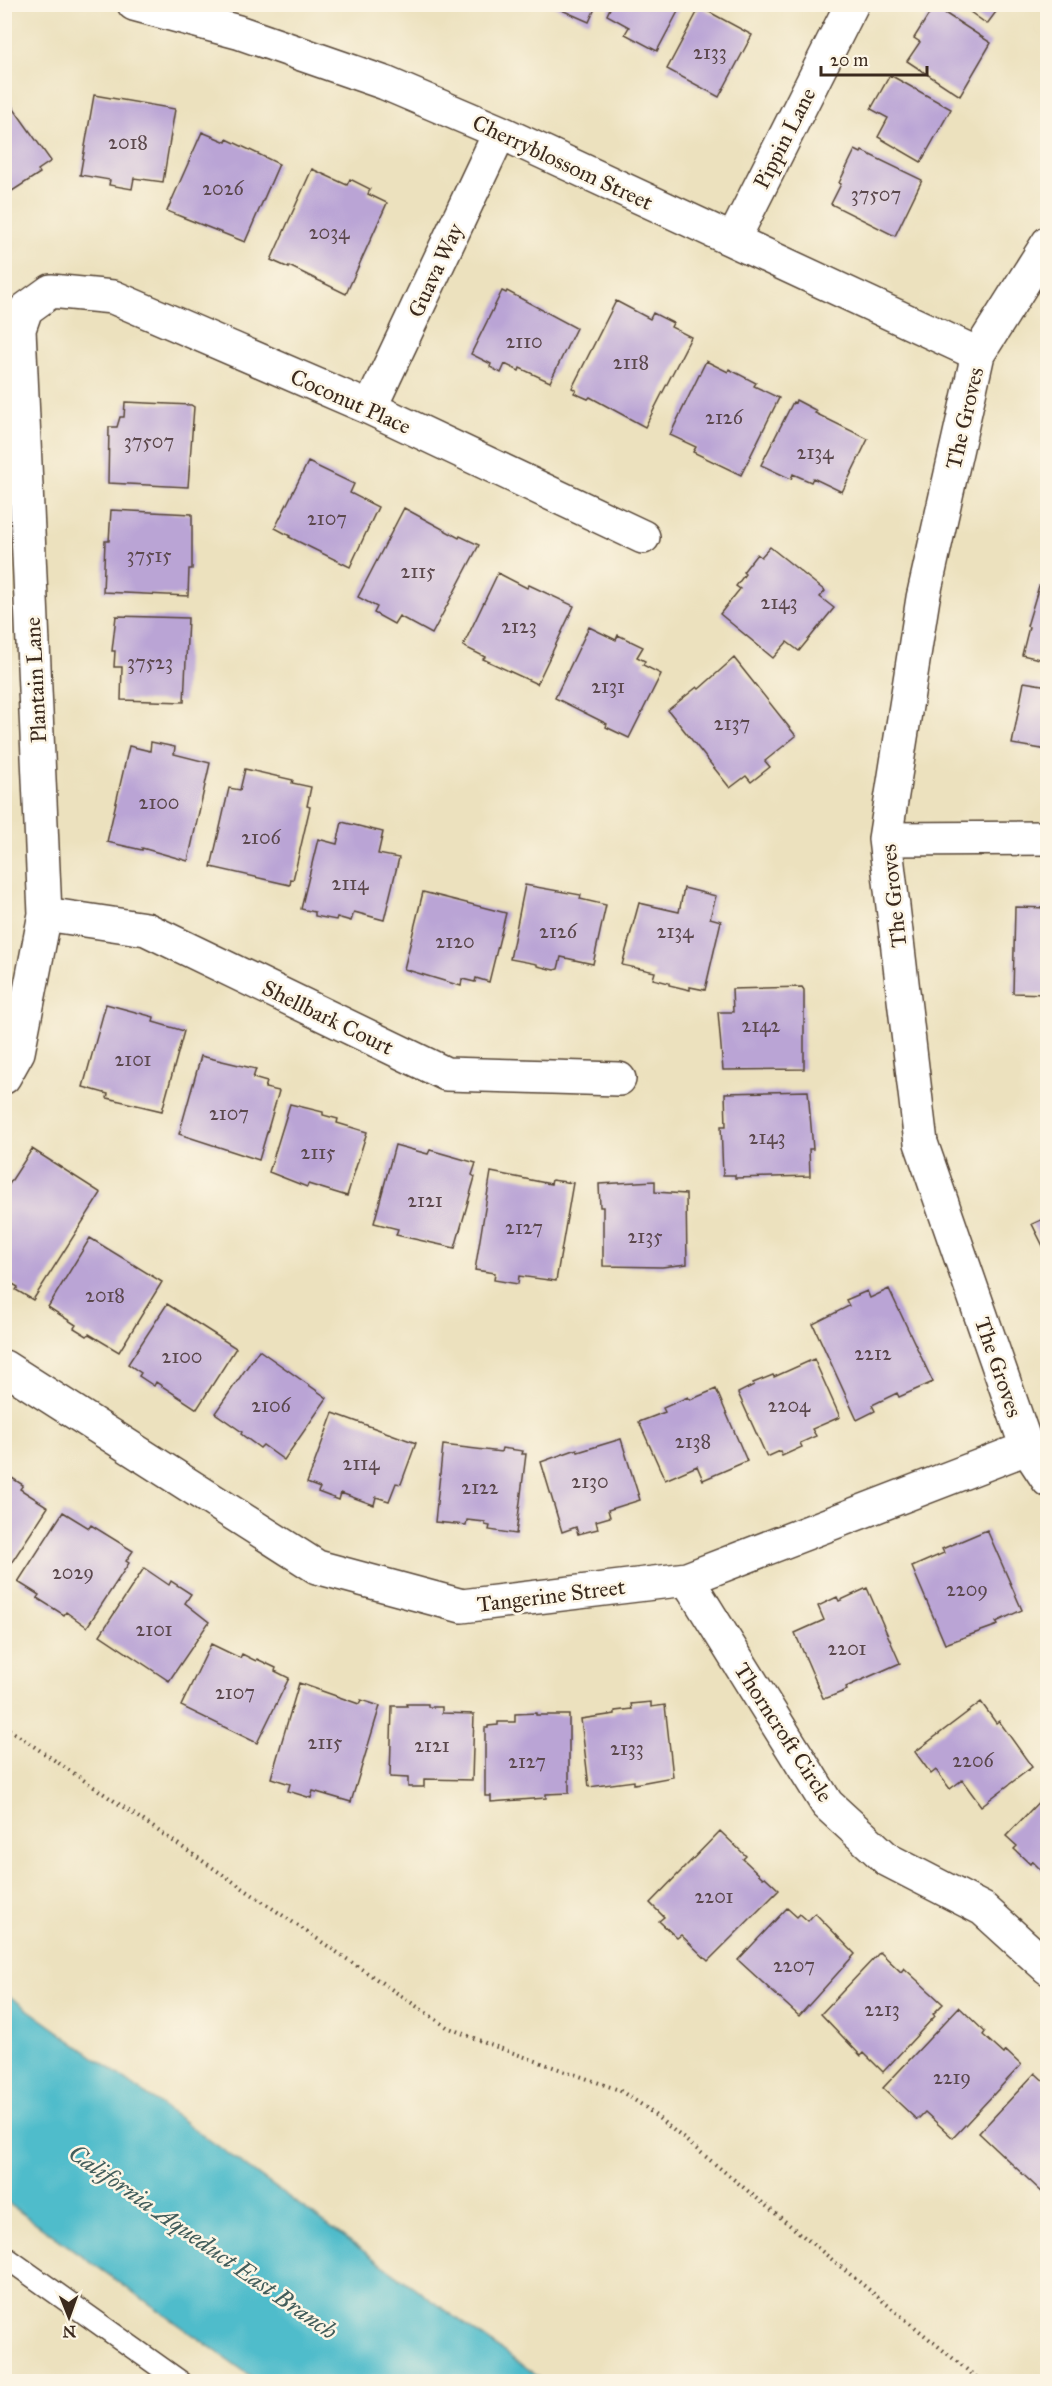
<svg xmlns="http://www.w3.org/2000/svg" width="1052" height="2386" font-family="'IM FELL Great Primer',serif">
	<rect width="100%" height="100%" fill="#fcf5e5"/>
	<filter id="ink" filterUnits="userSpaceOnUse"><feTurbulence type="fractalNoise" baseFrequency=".0167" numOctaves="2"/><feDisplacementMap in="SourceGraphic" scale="12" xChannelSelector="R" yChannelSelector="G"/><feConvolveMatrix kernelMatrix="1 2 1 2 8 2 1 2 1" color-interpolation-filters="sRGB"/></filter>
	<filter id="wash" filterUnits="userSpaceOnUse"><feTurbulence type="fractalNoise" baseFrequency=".008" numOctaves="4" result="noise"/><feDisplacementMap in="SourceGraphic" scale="24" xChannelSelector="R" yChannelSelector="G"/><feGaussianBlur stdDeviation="1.35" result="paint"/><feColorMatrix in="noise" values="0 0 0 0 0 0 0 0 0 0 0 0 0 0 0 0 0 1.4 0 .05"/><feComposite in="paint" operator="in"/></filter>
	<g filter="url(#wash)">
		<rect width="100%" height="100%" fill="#ece1be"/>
		<path fill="#50bccb" stroke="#467374" stroke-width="1.5" d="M5 1993 544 2381H258L5 2201Z"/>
		<g id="blocks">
			<path fill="#baa4d5" d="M548 4H597L589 22Z
				M612 4H682L657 51 625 34 629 27 607 15Z
				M959 4H1012L1008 10 1001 5 987 24Z
				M934 6 991 43 960 96 907 61 920 42 914 38Z
				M700 7 752 35 719 97 667 69Z
				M890 75 951 109 921 162 878 137 888 118 871 109Z
				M94 95 175 109 163 182 134 178 132 189 109 185 110 180 80 175Z
				M9 102 51 161 38 170 40 173 9 193 4 187V106Z
				M202 132 226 142 227 139 279 164 245 242 167 211Z
				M855 150 861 153 862 151 922 180 895 236 831 204 841 184 839 183Z
				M312 169 347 185 350 179 370 189 368 194 387 203 346 294 289 266V268L271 260Z
				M502 291 506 293 507 291 576 328 550 382 520 368 519 371 505 364 501 373 490 367 491 364 471 354Z
				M616 301 650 319 653 313 673 323 671 327 691 337 645 427 590 397 588 399 574 393 576 390 572 388Z
				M706 361 728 372 729 369 756 383 754 386 779 398 741 475 693 452 696 447 670 435Z
				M796 400 817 411 815 413 868 439 842 492 813 478 811 482 793 474 791 479 761 465 793 402 795 403Z
				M125 402 191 405 194 407 188 487 108 483 109 427H117L120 417H124Z
				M308 462 354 484 350 493 378 507 350 567 289 537 290 536 275 528Z
				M404 508 459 538 460 536 479 545 432 634 399 616 394 624 374 613 377 607 358 597Z
				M111 510 192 514V569H189L188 596 103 592 105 541H109Z
				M770 547 825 591 820 597 834 608 799 651 787 642 773 658 720 614 740 589 736 586 745 574 743 572 757 554 761 557Z
				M498 573 527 588 529 585 574 606 537 684 483 659 485 657 463 646Z
				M1039 586 1048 588V661L1022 655 1029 627 1027 626Z
				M116 616 188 618 184 702 121 700 122 667H114L115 651H112Z
				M589 627 616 640 618 635 643 647 637 657 645 661 643 665 661 674 629 738 606 727 607 724 555 698Z
				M734 658 796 736 765 761 770 767 751 782 746 776 730 788 668 710 697 687 699 689Z
				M1024 682 1048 686V750L1012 744Z
				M151 742 175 747 174 754 210 763 188 861 142 848V850L107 842 129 746 150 751Z
				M245 769 293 780 292 783 311 787 307 806 310 807 293 880 291 879 290 885 211 867 229 788 240 790Z
				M342 822 383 832 378 854 399 858 384 920 354 912 351 921 337 917 336 920 315 916V912L301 909 318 839 337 844Z
				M525 885 581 895 580 899 606 905 593 964 561 957 558 969 554 970 537 966V964L510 959Z
				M684 888 716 896 710 918 721 921 705 990 690 987V990L669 985V983L653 979 655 972 622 965 639 903 679 912Z
				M423 892 506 913 489 982 476 978 475 982 462 979 461 986 404 969Z
				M1015 907 1048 908V994L1013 993Z
				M802 987 804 990V1069L723 1070 718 1012H733L732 989Z
				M106 1004 154 1017 153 1022 184 1031 162 1111 107 1098 108 1094 83 1087Z
				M201 1056 256 1069 253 1078 267 1082 265 1088 279 1091 259 1160 179 1134Z
				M808 1091 813 1149H809L810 1176 735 1178V1175H723L721 1126H726L725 1093Z
				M290 1104 323 1112V1115L338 1119 337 1123 367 1132 347 1196 308 1184 307 1187 269 1172Z
				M395 1145 428 1154 430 1150 476 1163 472 1175 475 1177 455 1248 396 1235 398 1229 374 1223Z
				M32 1149 101 1193 33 1300 16 1290 18 1287 4 1279V1192Z
				M491 1172 551 1184 552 1180 573 1183 556 1281 519 1276 518 1284 494 1280 495 1273 475 1270Z
				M655 1181V1192L686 1194 687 1264 662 1267 603 1266V1207H600L599 1184Z
				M1048 1217V1256L1032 1224Z
				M90 1238 162 1282 119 1352 89 1334 87 1336 74 1328 76 1325 48 1307Z
				M889 1289 933 1382 899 1397 897 1393 872 1405 875 1411 857 1420 813 1324 849 1306 846 1300 867 1291 870 1298Z
				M167 1304 236 1348 197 1409 156 1382 154 1386 139 1376 141 1373 128 1364Z
				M259 1350 327 1398 284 1460 263 1445 260 1448 241 1434 242 1432 215 1413Z
				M814 1359 840 1417 812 1429 816 1436 800 1443 802 1447 782 1456 780 1451 767 1457 738 1393 754 1385 753 1383 773 1375 774 1377Z
				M716 1389 747 1461 703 1480 697 1466 665 1480 639 1422 665 1412 663 1408 688 1397 690 1400Z
				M333 1413 416 1443 401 1484 396 1483 389 1501 376 1497 374 1505 341 1493 339 1500 318 1492 320 1488 307 1483Z
				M621 1439 640 1500 608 1510 610 1517 596 1521 598 1529 578 1534 576 1527 562 1532 541 1462 577 1449 578 1452Z
				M443 1445 501 1452 502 1448 523 1451 522 1454H526L516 1534 489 1530 490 1526 485 1525V1522L467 1520 466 1525 435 1522Z
				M4 1473 23 1485 20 1489 48 1507 4 1574Z
				M63 1512 89 1528 91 1525 133 1551 126 1561 129 1563 87 1627 66 1612 64 1615 37 1598 39 1595 18 1582Z
				M987 1530 1022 1610 996 1622 998 1625 945 1644 912 1567 944 1553 942 1549Z
				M144 1568 169 1585 171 1581 191 1594 185 1603 209 1622 169 1681 100 1635Z
				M867 1588 900 1663 846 1687 847 1690 827 1698H823L795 1633 824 1620 818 1606 837 1597 839 1601Z
				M211 1644 240 1658 242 1654 256 1661 257 1659 276 1668 275 1671 289 1678 257 1743 181 1706Z
				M299 1683 359 1704 361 1700 380 1706 351 1802 313 1791 311 1798 288 1791 290 1784 271 1778Z
				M651 1702V1707L665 1705 673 1777 634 1784V1781L589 1787 581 1719 615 1714V1711L632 1709 631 1704Z
				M981 1702 996 1723 999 1721 1032 1767 981 1806 962 1780 950 1789 936 1770 931 1774 915 1752Z
				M406 1704H428V1707H442V1713L474 1714 472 1780 424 1779V1787H408V1778L390 1777 392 1706H407Z
				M536 1713V1715H569V1793L546 1794V1798L491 1802V1796H485V1728H488V1726L498 1725V1722H515V1714Z
				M1048 1792V1867L1043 1872 1032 1861 1030 1864 1014 1849 1017 1846 1006 1836Z
				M720 1831 746 1856 743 1859 763 1878 765 1877 779 1890 708 1961 681 1935 677 1938 659 1921 664 1917 650 1903Z
				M787 1908 797 1917 800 1914 808 1921 815 1913 855 1954 799 2016 738 1960Z
				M880 1952 901 1972 904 1968 943 2004 933 2014 935 2016 883 2072 864 2053 861 2056 821 2014Z
				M959 2007 985 2032 983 2035 1004 2054 1006 2051 1021 2065 953 2138 925 2112 917 2120 883 2088Z
				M1035 2073 1048 2085V2190L1044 2194 979 2133Z"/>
		</g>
	</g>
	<g filter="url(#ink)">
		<use href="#blocks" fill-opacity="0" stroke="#564536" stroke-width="1.5"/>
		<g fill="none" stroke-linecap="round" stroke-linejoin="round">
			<g stroke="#564536" stroke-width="24">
				<path id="lane" d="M4 2256 181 2382"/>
			</g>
			<g stroke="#564536" stroke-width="36">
				<path id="street" d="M134 4 238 32 385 83 500 132 978 354
					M733 240 852 4
					M1048 243 978 354 923 598 885 839 921 1143 1027 1448 1048 1480
					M370 408 500 132
					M885 839 1048 838
					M45 914 146 929 446 1074 619 1079
					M4 1077 18 1052 45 914 19 329 26 309 51 291 113 297 370 408 643 537
					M4 1367 317 1567 462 1606 687 1579 1027 1448
					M687 1579 827 1804 888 1860 983 1909 1048 1968"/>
			</g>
			<path stroke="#564536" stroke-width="4" stroke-dasharray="1.5 4.5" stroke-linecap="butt" d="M4 1726 447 2027 488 2044 619 2090 645 2107 982 2382"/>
			<use href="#lane" stroke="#fff" stroke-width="21"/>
			<use href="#street" stroke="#fff" stroke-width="33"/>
		</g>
	</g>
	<g text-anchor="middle" stroke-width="5" stroke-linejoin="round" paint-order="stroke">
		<g font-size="20" fill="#5b484c">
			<text x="710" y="59">2133</text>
			<text x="128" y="149">2018</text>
			<text x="223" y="195">2026</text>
			<text x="876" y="201">37507</text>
			<text x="329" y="239">2034</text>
			<text x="524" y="348">2110</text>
			<text x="631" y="369">2118</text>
			<text x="724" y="424">2126</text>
			<text x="149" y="448">37507</text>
			<text x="815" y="459">2134</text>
			<text x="327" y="525">2107</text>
			<text x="149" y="562">37515</text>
			<text x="418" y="578">2115</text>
			<text x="779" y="609">2143</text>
			<text x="519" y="633">2123</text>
			<text x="150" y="669">37523</text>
			<text x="608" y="693">2131</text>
			<text x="732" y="730">2137</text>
			<text x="159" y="809">2100</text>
			<text x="261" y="844">2106</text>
			<text x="350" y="890">2114</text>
			<text x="558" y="938">2126</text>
			<text x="675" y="938">2134</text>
			<text x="455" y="948">2120</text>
			<text x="761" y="1032">2142</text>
			<text x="133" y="1066">2101</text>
			<text x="229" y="1120">2107</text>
			<text x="767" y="1144">2143</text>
			<text x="318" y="1159">2115</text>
			<text x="425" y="1207">2121</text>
			<text x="524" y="1234">2127</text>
			<text x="645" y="1243">2135</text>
			<text x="105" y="1302">2018</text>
			<text x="873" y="1360">2212</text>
			<text x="182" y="1363">2100</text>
			<text x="271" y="1412">2106</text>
			<text x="789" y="1412">2204</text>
			<text x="693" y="1448">2138</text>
			<text x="361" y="1470">2114</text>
			<text x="590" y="1488">2130</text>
			<text x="480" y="1494">2122</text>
			<text x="73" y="1579">2029</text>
			<text x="967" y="1596">2209</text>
			<text x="154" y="1636">2101</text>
			<text x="847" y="1655">2201</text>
			<text x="235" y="1699">2107</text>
			<text x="325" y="1749">2115</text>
			<text x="432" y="1752">2121</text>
			<text x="627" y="1755">2133</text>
			<text x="973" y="1767">2206</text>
			<text x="527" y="1768">2127</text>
			<text x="714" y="1903">2201</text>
			<text x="794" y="1972">2207</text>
			<text x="882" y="2016">2213</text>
			<text x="952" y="2084">2219</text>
		</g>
		<g font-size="22" fill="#3b2a1e" stroke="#fcf5e5">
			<text transform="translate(784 138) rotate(-63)" y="8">Pippin Lane</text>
			<text transform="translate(563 162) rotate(25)" y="8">Cherryblossom Street</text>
			<text transform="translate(435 270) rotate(-65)" y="8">Guava Way</text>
			<text transform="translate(351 401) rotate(24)" y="8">Coconut Place</text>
			<text transform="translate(964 418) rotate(-77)" y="8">The Groves</text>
			<text transform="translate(35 680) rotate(-93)" y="8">Plantain Lane</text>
			<text transform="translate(893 896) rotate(-96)" y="8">The Groves</text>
			<text transform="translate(328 1017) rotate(26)" y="8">Shellbark Court</text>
			<text transform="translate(999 1367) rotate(71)" y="8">The Groves</text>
			<text transform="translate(551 1595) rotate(-7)" y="8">Tangerine Street</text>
			<text transform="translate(784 1732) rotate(57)" y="8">Thorncroft Circle</text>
		</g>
		<g font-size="24" font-style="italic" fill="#425d5b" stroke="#fcf5e5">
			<text transform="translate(203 2242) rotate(35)" y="8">California Aqueduct East Branch</text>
		</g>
	</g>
	<rect width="1052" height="2386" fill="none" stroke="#fcf5e5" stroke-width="24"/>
	<g transform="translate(69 2317) rotate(179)" stroke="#fcf5e5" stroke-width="4.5" paint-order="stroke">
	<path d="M0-4.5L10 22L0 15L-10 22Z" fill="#3b2a1e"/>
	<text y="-9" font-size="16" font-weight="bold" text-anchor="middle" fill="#3b2a1e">N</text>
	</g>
	<path d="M821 66v9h106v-9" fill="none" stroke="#3b2a1e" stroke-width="3"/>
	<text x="830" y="66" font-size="18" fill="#3b2a1e" stroke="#fcf5e5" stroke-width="4.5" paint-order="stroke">20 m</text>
</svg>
